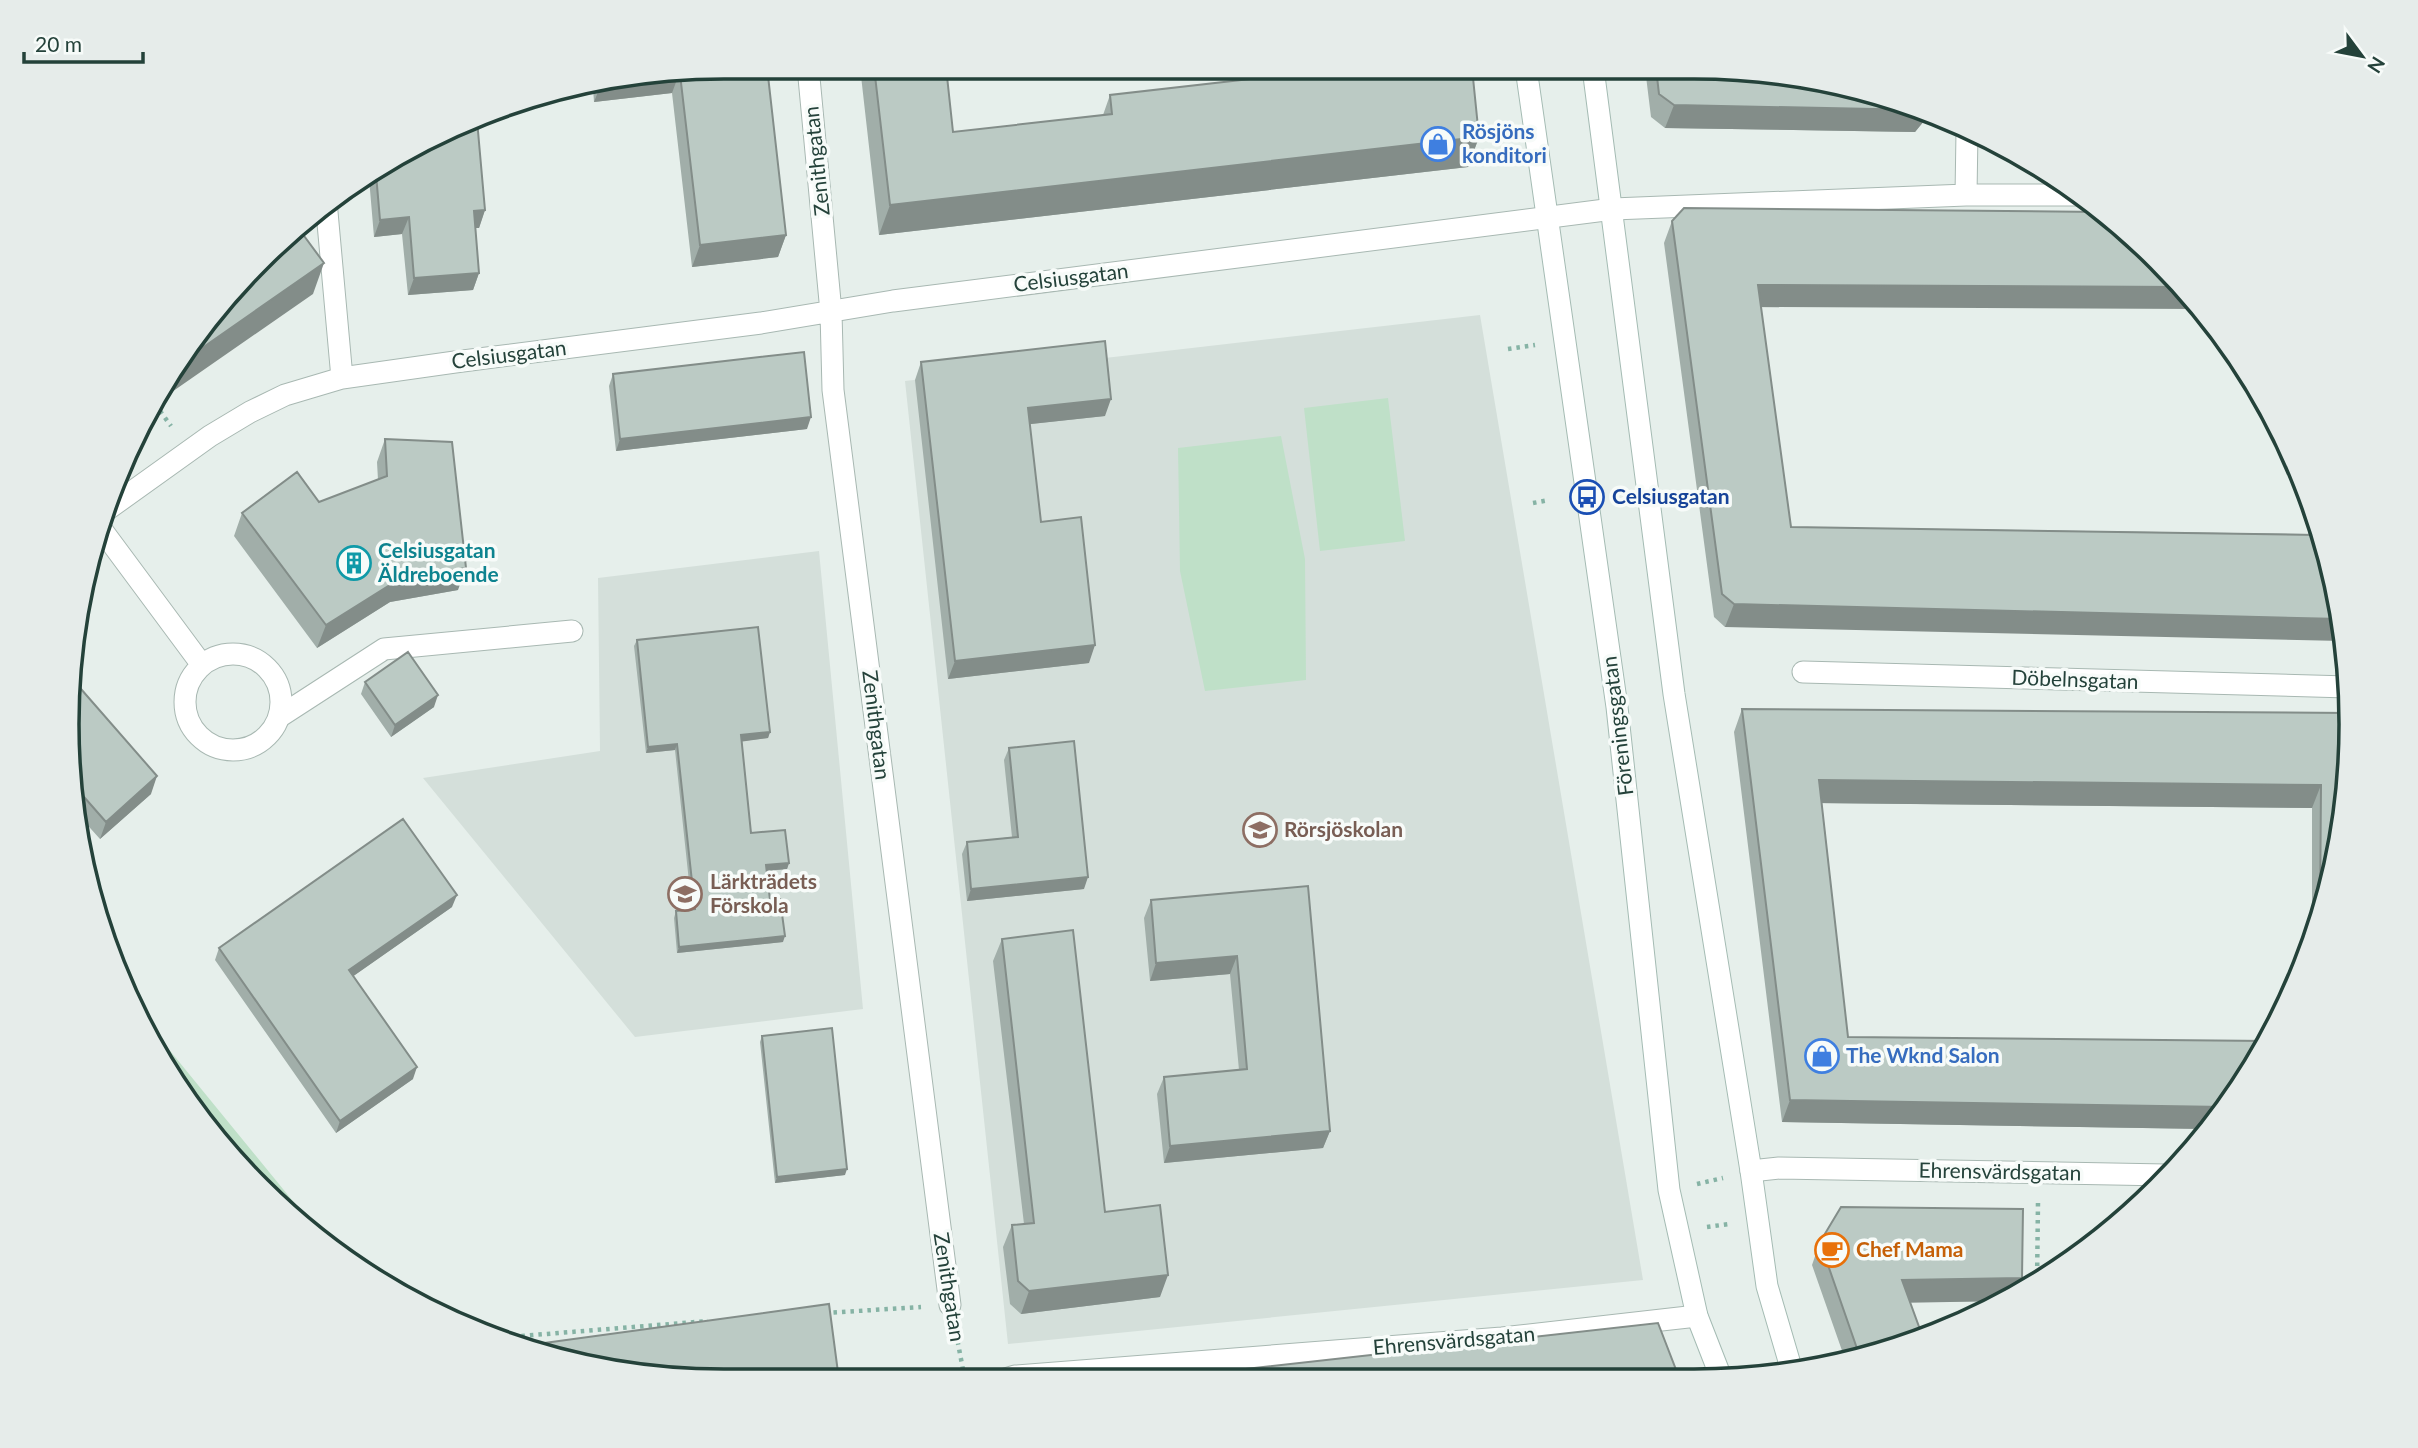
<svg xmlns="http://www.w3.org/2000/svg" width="2418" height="1448" font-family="Lato,sans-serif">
	<rect width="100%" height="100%" fill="#e6efeb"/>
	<path fill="#d4dfda" d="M1480 315 1643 1280 1008 1344 905 381Z
		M819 551 863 1009 635 1037 423 778 600 751 598 578Z"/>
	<path fill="#bfe0c8" d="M1388 398 1405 541 1320 551 1304 408Z
		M1281 436 1305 559 1306 680 1205 691 1180 571 1178 448Z
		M149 1025 323 1238 202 1124Z"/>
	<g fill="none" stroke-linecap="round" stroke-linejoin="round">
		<g stroke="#a8b8b2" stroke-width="23">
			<path id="lane" d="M99 526 202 665
				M185 702a48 48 0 1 1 96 0a48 48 0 1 1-96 0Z
				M279 717 384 649 572 631"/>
		</g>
		<g stroke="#a8b8b2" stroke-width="23">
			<path id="street" d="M808 67 831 312 833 390 950 1305
				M1966 195 1967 132
				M326 201 342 378
				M101 514 210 436 250 412 285 395 342 378 455 362 761 323 893 301 1613 209 1966 195H2081
				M1803 672 2348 687
				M1751 1171 1779 1168 2166 1175
				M1002 1380 1015 1376 1502 1338 1697 1316"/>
		</g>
		<g stroke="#a4bbb3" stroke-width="23">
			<path id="secondary" d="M1526 68 1617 707 1669 1190 1697 1316 1722 1380
				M1593 68 1674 694 1751 1171 1767 1286 1792 1371"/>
		</g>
		<path stroke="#86b3a5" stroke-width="4.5" stroke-dasharray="3.5 5" stroke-linecap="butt" d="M1508 349 1535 345
			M155 404 171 426
			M1533 503 1549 500
			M1697 1184 1723 1178
			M1707 1227 1729 1224
			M2037 1283 2038 1202
			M825 1313 921 1307
			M1942 1327V1324H1948
			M956 1333 965 1380
			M496 1338 708 1321"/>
		<use href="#lane" stroke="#fff" stroke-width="21"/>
		<use href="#street" stroke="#fff" stroke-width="21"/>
		<use href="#secondary" stroke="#fff" stroke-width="21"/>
	</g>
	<path fill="#a1aea9" d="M724 66 786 235 778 257 692 267 672 93 594 102 593 88Z
		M860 67H946L953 132 1103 115 1110 95 1479 137 1468 167 879 235Z
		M1645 68H1737L1924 121 1915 132 1665 128 1651 117Z
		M477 120 485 210 479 228H475L479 273 473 290 408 295 402 234 374 237 369 178Z
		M1672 221 1761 307 1791 527 2308 534 2309 497 2339 596 1725 627 1714 617 1664 243Z
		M921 362 1105 416 1030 424 1041 522 1089 663 948 679 915 380Z
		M613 374 807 429 616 451 609 386Z
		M385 439 458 590 390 602 317 648 234 536 242 513 319 502 378 480 377 462Z
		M637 640 770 732 768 738 742 741 751 833 789 863 787 869 767 871 770 900 783 942 677 953 674 918 676 911 692 910 675 750 646 753 634 646Z
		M365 682 434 707 391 737 361 694Z
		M1742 709 2350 713 2339 853 2312 940V808L1822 803 1848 1037 2240 1090 2206 1129 1782 1122 1734 732Z
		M66 724 151 794 100 839 82 819Z
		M1009 748 1084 889 967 901 962 854 967 842 1012 837 1004 760Z
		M1308 886 1330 1131 1323 1148 1164 1163 1157 1094 1164 1077 1239 1070 1230 974 1150 981 1144 918 1151 900Z
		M452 907 353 976 413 1079 336 1133 215 960 219 948Z
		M1002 939 1105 1212 1160 1297 1021 1314 1010 1304 1003 1247 1012 1225 1024 1224 993 961Z
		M762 1036 845 1175 775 1183 760 1042Z
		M1820 1242 2005 1301 1910 1302 1865 1359 1846 1362 1812 1265Z"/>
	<path fill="#838d89" d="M679 74 672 93 594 102 600 87Z
		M1674 105 1923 110 1928 112 1924 121 1915 132 1665 128Z
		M1479 137 1468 167 879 235 890 205Z
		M485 210 479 228H467L474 211Z
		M409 217 402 234 374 237 380 220Z
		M786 235 778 257 692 267 700 245Z
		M324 263 313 294 156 403 172 369Z
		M479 273 473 290 408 295 414 278Z
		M1758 285 2182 287 2200 309 1750 307Z
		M1111 399 1105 416 1022 425 1028 408Z
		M811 417 807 429 616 451 620 439Z
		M466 568 458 590 390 602 317 648 326 625 398 580Z
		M1734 604 2341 619 2343 641 1725 627Z
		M1095 645 1089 663 948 679 955 661Z
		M438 695 434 707 391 737 395 725Z
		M770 732 768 738 739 742 741 735Z
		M677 744 675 750 646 753 648 747Z
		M157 776 151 794 100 839 106 822Z
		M1819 780 2321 785 2312 808 1811 803Z
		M789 863 787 869 764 871 766 865Z
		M1088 877 1084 889 967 901 971 889Z
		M457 895 452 907 345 982 349 970Z
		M785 936 783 942 677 953 679 947Z
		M1237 956 1230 974 1150 981 1156 963Z
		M417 1067 413 1079 336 1133 340 1121Z
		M1790 1100 2225 1107 2206 1129 1782 1122Z
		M1330 1131 1323 1148 1164 1163 1170 1146Z
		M847 1169 845 1175 775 1183 777 1177Z
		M1168 1275 1160 1297 1021 1314 1029 1291Z
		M2022 1278 2015 1297 2005 1301 1894 1303 1902 1280Z"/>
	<path fill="#bbcac4" stroke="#838d89" stroke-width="2" d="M724 66 767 67 786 235 700 245 680 74Z
		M874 67H946L953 132 1112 114 1110 95 1354 67 1472 68 1479 137 890 205Z
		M1656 68H1737L1906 102 1923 110 1674 105 1659 94Z
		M477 120 485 210 474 211 479 273 414 278 409 217 380 220 376 174Z
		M1684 208 2102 212 2159 259 2182 287 1758 285 1791 527 2316 535V522L2339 596 2341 619 1734 604 1722 594 1672 221Z
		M299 229 324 263 172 369 178 358Z
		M1105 341 1111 399 1028 408 1041 522 1081 517 1095 645 955 661 921 362Z
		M804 352 811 417 620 439 613 374Z
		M385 439 452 442 466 568 398 580 326 625 242 513 297 472 319 502 387 476Z
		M758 627 770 732 741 735 751 833 785 830 789 863 766 865 770 900 780 899 785 936 679 947 676 911 695 909 677 744 648 747 637 640Z
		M408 652 438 695 395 725 365 682Z
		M74 681 157 776 106 822 77 789 66 724Z
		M1742 709 2350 713 2351 724 2339 853 2320 913 2321 785 1819 780 1848 1037 2266 1041 2240 1090 2225 1107 1790 1100Z
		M1074 741 1088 877 971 889 967 842 1018 837 1009 748Z
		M403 819 457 895 349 970 417 1067 340 1121 219 948Z
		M1308 886 1330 1131 1170 1146 1164 1077 1247 1069 1237 956 1156 963 1151 900Z
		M1073 930 1105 1212 1160 1205 1168 1275 1029 1291 1018 1281 1012 1225 1034 1223 1002 939Z
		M832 1028 847 1169 777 1177 762 1036Z
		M1841 1207 2023 1209 2022 1278 1902 1280 1922 1335 1861 1360 1820 1242Z
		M2130 1209H2136L2130 1215Z
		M829 1304 839 1380H681L515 1347Z
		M1658 1323 1680 1380H1147Z"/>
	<defs>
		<g id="shop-ring" transform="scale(1.75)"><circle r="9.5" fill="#f7fbf9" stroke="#3f7fe0" stroke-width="1.5"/><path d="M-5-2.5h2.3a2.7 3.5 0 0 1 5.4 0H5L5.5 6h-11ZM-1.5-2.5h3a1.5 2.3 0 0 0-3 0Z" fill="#3f7fe0"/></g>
		<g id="bus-ring" transform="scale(1.75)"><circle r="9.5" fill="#f7fbf9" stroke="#1a4fb4" stroke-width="1.5"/><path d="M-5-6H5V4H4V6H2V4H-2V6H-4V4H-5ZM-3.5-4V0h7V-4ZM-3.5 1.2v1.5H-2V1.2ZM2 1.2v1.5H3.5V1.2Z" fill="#1a4fb4"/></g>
		<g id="building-ring" transform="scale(1.75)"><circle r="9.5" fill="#f7fbf9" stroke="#0f9aa8" stroke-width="1.5"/><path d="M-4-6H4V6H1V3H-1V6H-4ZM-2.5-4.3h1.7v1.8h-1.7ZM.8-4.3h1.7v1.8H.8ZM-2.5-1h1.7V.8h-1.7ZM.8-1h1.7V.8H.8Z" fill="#0f9aa8"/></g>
		<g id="school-ring" transform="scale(1.75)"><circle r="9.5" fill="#f7fbf9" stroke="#8d6e63" stroke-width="1.5"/><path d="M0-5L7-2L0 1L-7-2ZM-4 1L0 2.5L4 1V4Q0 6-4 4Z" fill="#8d6e63"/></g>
		<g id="cafe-ring" transform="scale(1.75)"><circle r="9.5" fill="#f7fbf9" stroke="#e8710a" stroke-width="1.5"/><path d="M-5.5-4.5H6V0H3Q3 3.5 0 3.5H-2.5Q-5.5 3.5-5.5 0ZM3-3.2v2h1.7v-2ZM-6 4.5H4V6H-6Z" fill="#e8710a"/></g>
	</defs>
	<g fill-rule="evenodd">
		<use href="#shop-ring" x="1438" y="144"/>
		<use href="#bus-ring" x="1587" y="497"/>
		<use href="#building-ring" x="354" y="563"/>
		<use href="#school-ring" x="1260" y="830"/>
		<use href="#school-ring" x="685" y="894"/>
		<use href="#shop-ring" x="1822" y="1056"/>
		<use href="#cafe-ring" x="1832" y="1250"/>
	</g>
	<g text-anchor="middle" stroke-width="7" stroke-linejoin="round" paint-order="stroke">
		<g font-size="21" font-weight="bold" fill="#366cbe" stroke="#f7fbf9" text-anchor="start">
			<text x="1462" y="139">Rösjöns<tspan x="1462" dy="24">konditori</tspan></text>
			<text x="1846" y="1063">The Wknd Salon</text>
		</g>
		<g font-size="21" fill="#24423a" stroke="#f7fbf9">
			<text transform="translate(817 161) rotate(-96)" y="7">Zenithgatan</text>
			<text transform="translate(1071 278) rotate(-7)" y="7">Celsiusgatan</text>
			<text transform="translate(509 355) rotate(-7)" y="7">Celsiusgatan</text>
			<text transform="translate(2075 680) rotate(2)" y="7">Döbelnsgatan</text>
			<text transform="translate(876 725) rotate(83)" y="7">Zenithgatan</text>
			<text transform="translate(1618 726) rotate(-97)" y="7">Föreningsgatan</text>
			<text transform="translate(2000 1172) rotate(1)" y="7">Ehrensvärdsgatan</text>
			<text transform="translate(949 1287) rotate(81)" y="7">Zenithgatan</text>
			<text transform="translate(1454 1341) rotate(-5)" y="7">Ehrensvärdsgatan</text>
		</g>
		<g font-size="21" font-weight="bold" fill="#164399" stroke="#f7fbf9" text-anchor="start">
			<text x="1612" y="504">Celsiusgatan</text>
		</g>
		<g font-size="21" font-weight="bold" fill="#0d838f" stroke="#f7fbf9" text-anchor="start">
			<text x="378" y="558">Celsiusgatan<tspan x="378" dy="24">Äldreboende</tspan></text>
		</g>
		<g font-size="21" font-weight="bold" fill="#785e54" stroke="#f7fbf9" text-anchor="start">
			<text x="1284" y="837">Rörsjöskolan</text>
			<text x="710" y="889">Lärkträdets<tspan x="710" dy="24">Förskola</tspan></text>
		</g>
		<g font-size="21" font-weight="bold" fill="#c56008" stroke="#f7fbf9" text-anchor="start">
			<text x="1856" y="1257">Chef Mama</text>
		</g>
	</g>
	<path d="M0 0H2418V1448H0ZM724 79H1694A645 645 0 0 1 2339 724V724A645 645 0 0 1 1694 1369H724A645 645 0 0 1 79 724V724A645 645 0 0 1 724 79Z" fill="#e6ecea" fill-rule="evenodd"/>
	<path fill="none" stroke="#24423a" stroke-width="3.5" d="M724 79H1694A645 645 0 0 1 2339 724V724A645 645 0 0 1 1694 1369H724A645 645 0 0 1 79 724V724A645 645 0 0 1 724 79Z"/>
	<g transform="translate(2362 56) rotate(122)" stroke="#f7fbf9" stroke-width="5" paint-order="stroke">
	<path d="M0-5L12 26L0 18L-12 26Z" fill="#24423a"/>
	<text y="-10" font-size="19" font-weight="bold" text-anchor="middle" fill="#24423a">N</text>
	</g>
	<path d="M24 52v10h119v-10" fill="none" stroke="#24423a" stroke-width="3.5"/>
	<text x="35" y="52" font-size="21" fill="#24423a" stroke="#f7fbf9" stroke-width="5" paint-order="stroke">20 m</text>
</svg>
